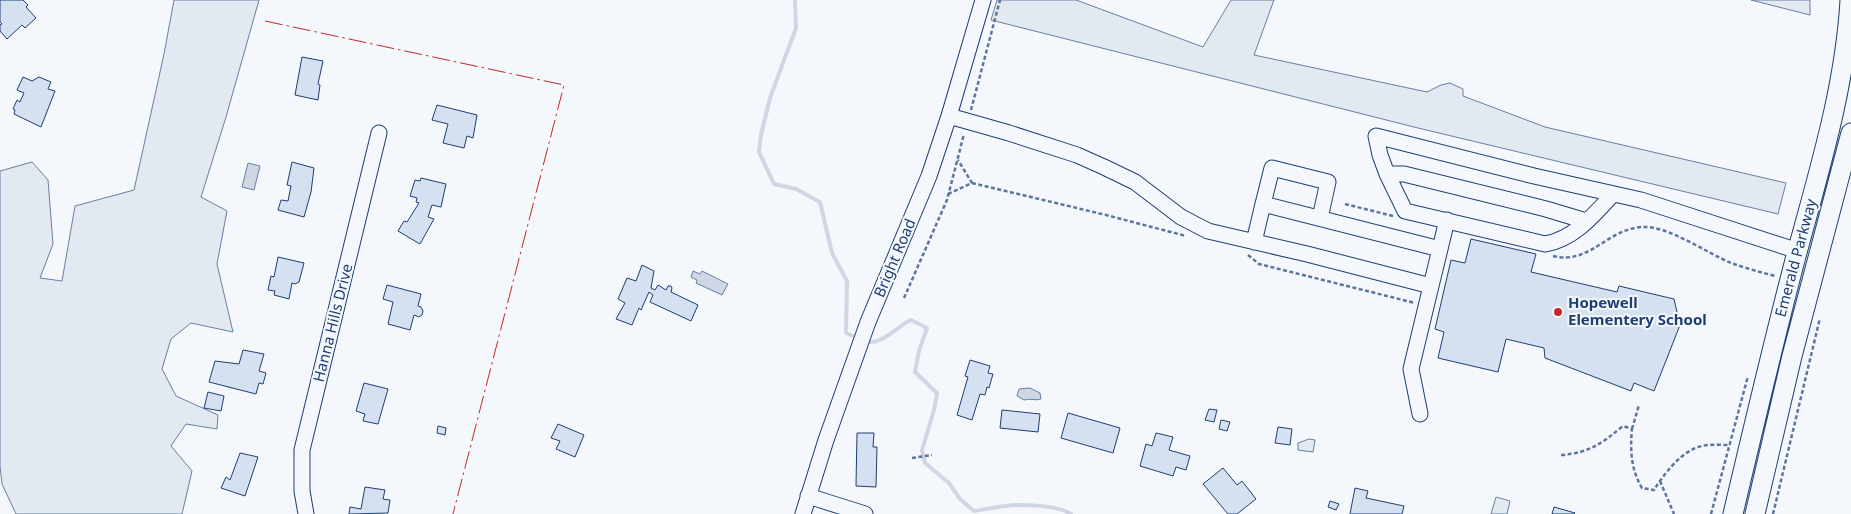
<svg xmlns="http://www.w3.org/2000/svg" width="1851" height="514" font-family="'Noto Sans',sans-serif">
	<rect width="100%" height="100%" fill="#f4f7fb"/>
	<path fill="#e3e9f0" stroke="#687fa3" d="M174 0H259L226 117 201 197 227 211 217 264 233 332 191 323 171 339 162 369 176 396 218 415 217 429 186 424 171 446 192 471 182 514H16L2 484 0 466V171L32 162 48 180 53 244 40 278 62 281 75 206 134 190 164 54Z
		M997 0H1076L1203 47 1231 0H1274L1254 55 1427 92 1441 85 1450 83 1463 89V96L1545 127 1786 183 1778 214 1418 128 991 20Z
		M1751 0H1810V15Z
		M1309 439 1315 440 1313 452 1298 450V443Z
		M1496 497 1510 501 1507 514H1491Z"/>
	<path fill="#cfd7e4" stroke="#687fa3" d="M248 163 260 166 254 190 242 187Z
		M693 271 700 274 702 271 728 284 722 295 696 283 697 280 691 277Z
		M1030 388 1040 393 1041 399C1036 401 1030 398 1024 400L1017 396 1019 389Z"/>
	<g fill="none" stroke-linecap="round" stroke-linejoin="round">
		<path stroke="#cfd7e4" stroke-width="4" d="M795 0 796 28 770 98 761 135 759 152 774 184 796 189 820 202 832 253 847 281 846 333 858 338
			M865 341C881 347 897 326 911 320L927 328 919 351 915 372 937 393 934 410 922 450 925 463 949 483 960 499 974 511C984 510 994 507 1005 506 1021 504 1058 505 1071 514"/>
	</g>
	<path fill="#d5e0f0" stroke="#1d3f73" d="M0 0H23L28 5 26 7 36 18 25 28 22 25 7 39 0 31V25L2 24 0 22Z
		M302 57 323 61 318 84 320 85 318 100 295 95Z
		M23 77 32 81 39 77 51 82 48 89 55 91 41 127 14 114 15 110 13 109 17 100 20 102 24 93 17 90Z
		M437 105 477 115 473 138 467 136 464 148 443 143 448 124 432 120Z
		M292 162 314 168 311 192 304 217 278 210 281 200 288 201 291 186 287 185Z
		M421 178 446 184 441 207 432 205 428 217 434 219 420 244 398 231 404 221 407 222 419 203 416 202 417 198 410 196 415 180 420 181Z
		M1471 239 1536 254 1531 272 1617 292 1619 286 1674 299 1680 325 1654 391 1634 383 1631 391 1545 358 1544 348 1506 339 1498 372 1438 358 1444 332 1435 329 1451 260 1465 263Z
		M278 257 304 263 299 282 295 284 292 283 289 299 274 295 275 291 268 290 271 276 274 277Z
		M642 265 654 271 651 288 655 290 658 285 666 290 668 286H671L672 288 671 292 698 305 691 321 650 302 653 295 649 292 641 310 639 308 632 325 616 319 625 303 618 299 627 278 636 281Z
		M387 285 421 294 418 306 421 307 423 311 422 315 419 317 414 315 410 330 388 324 393 302 383 299Z
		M243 350 264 354 259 371 266 373 263 384 259 383 256 394 209 382 215 361 239 364Z
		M970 360 990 366 988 373 993 374 989 388 987 387 985 395 980 394 972 420 957 415 968 377 965 376Z
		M364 383 388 389 378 424 363 421 365 414 356 411Z
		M208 392 224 396 221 411 204 408Z
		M1209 409 1217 410 1214 422 1205 420Z
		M1002 410 1040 414 1038 432 1000 428Z
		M1068 413 1120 428 1113 453 1061 438Z
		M1221 420 1230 422 1227 431 1219 429Z
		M558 424 584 435 575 457 556 449 560 441 551 438Z
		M438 426 446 428 445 435 437 433Z
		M1278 427 1292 429 1290 445 1275 443Z
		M857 433H874L873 447H877L876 487 856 486Z
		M1156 433 1173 437 1169 450 1190 456 1186 470 1176 467 1173 476 1140 466 1146 444 1152 446Z
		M240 453 258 457 245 496 221 488 226 477 230 480Z
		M1223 468 1237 485 1242 481 1256 499 1237 514H1228L1203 484Z
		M365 487 385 490 383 499 390 500 388 513 349 514 350 507 361 509Z
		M1355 488 1368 491 1366 498 1404 506 1402 514H1350Z
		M1330 501 1339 504 1336 510 1328 507Z
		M1554 507 1575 513 1574 514H1552Z"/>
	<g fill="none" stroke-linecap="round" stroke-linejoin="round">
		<g stroke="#1d3f73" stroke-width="17">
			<path id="minor" d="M949 116 1009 133 1077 155 1104 167 1135 182 1181 217 1208 231 1307 254 1431 286 1440 249 1263 204 1254 242
				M1387 174 1380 155 1376 136 1534 176 1641 200 1798 251
				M1263 204 1272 168 1328 182 1320 218
				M1586 221 1546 209 1404 174H1387L1405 211 1545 244C1573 240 1595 214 1613 194
				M1440 249 1447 220
				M1420 414 1411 369 1431 286
				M808 496 865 514
				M306 514 302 491V450L379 133
				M803 514 826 440 868 322 929 176 949 116 983 0"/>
		</g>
		<g stroke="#1d3f73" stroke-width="21">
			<path id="major" d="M1733 514C1753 429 1773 344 1795 260 1818 174 1845 89 1850 0
				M1755 514 1792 356 1851 133"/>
		</g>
		<path stroke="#5e769c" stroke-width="2.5" stroke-dasharray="4 2.5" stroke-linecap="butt" d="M971 110 1000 0
			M972 183 1106 215 1186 236
			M948 194 972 183 958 160
			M1345 204 1393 216
			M1248 255 1259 264 1415 303
			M1553 256C1590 265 1607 229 1642 227 1667 225 1707 253 1731 263 1745 268 1760 272 1775 276
			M904 298 947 200 964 134
			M1632 429 1639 405
			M1561 455C1590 453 1602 443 1623 426L1632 429C1630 450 1631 470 1642 488L1654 490C1664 474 1682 450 1702 446 1710 444 1721 445 1730 445
			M912 458 932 455
			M1660 481 1674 514
			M1711 514 1748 376
			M1773 514 1820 318"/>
		<use href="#minor" stroke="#f4f7fb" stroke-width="15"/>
		<use href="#major" stroke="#f4f7fb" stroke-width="19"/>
		<path stroke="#c62828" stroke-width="1" stroke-dasharray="18 4 2.5 4" stroke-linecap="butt" d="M265 21 564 85 453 514"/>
	</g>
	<circle fill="#c62828" stroke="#f4f7fb" stroke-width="2" cx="1558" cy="312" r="5"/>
	<g text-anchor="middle" stroke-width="4" stroke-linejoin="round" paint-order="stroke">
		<g font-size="15" fill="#1d3f73" stroke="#f4f7fb">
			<text transform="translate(895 258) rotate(-67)" y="5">Bright Road</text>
			<text transform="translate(1796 258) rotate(-75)" y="5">Emerald Parkway</text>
			<text transform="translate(333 323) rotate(-76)" y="5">Hanna Hills Drive</text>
		</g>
		<g font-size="15" font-weight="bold" fill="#1d3f73" stroke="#f4f7fb" text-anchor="start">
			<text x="1568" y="308">Hopewell<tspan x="1568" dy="17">Elementery School</tspan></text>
		</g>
	</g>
</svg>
